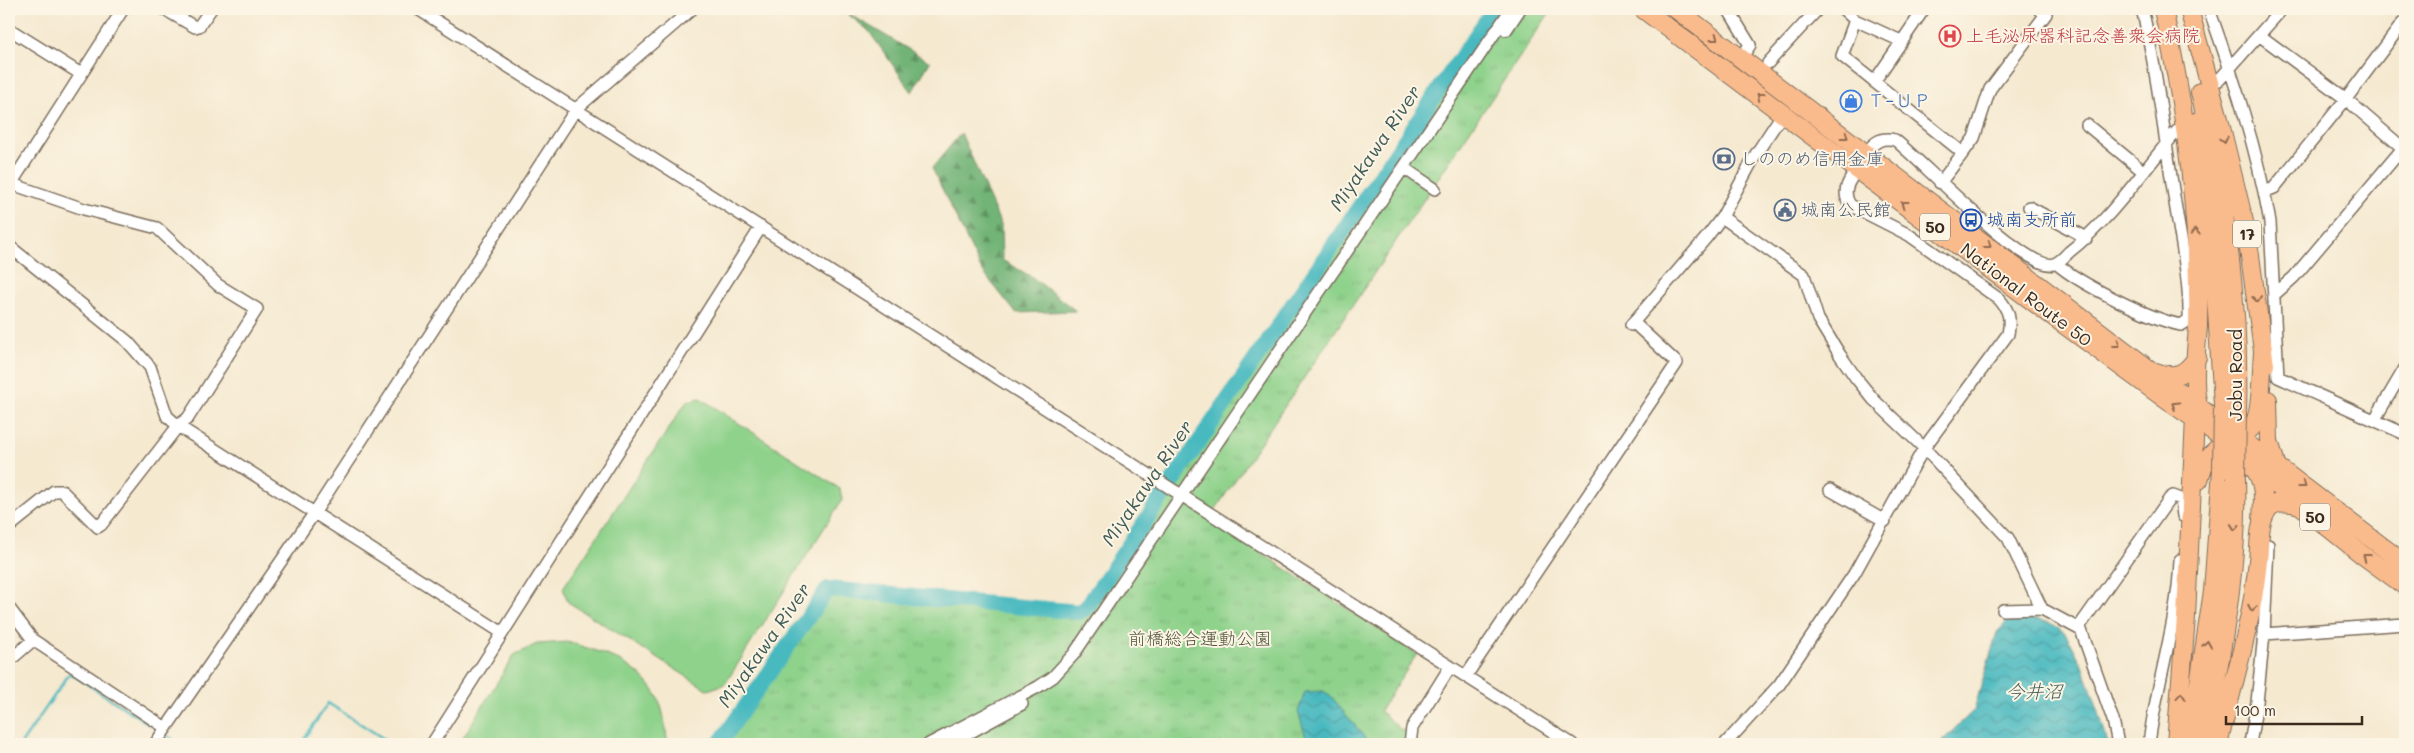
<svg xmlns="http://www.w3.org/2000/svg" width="2414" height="753" font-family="Mali,'Klee One',sans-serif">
	<defs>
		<pattern id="forest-firs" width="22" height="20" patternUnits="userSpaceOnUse" patternTransform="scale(1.25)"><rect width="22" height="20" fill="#72b477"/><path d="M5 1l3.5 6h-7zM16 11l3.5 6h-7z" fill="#5f9361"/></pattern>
		<pattern id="park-tufts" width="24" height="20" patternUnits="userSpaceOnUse" patternTransform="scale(1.25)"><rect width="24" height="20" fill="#8ed28b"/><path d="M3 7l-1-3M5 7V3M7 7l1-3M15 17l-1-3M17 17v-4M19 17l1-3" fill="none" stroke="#7bb478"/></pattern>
		<pattern id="water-waves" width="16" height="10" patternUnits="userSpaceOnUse" patternTransform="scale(1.25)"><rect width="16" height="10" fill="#4ab9c0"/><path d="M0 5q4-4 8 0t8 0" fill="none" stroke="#3f979b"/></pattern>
	</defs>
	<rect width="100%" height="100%" fill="#fcf5e5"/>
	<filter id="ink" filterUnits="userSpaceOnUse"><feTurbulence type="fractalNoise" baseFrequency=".02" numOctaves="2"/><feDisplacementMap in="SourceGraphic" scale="10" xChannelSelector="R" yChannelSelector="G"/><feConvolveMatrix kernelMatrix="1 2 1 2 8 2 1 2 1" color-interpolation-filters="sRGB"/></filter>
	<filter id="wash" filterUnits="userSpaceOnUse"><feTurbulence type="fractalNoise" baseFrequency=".0096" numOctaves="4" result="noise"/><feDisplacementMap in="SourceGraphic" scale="20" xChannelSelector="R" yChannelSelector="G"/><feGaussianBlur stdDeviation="1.12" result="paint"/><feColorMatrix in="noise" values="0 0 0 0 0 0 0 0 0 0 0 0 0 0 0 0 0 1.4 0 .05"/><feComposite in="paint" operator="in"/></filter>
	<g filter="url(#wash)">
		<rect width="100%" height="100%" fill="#f5e9d0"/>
		<path fill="url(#forest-firs)" stroke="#566f4a" d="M841 9 930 62 912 92 868 30Z
			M961 133 1001 225 1002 260 1032 277 1076 311 1016 313 982 271 932 168Z"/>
		<path fill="url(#park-tufts)" stroke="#647e54" d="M1500 9H1552L1209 519 1417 654 1380 711 1401 730 1408 731 1406 744H726L828 593 1089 616 1170 493Z"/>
		<path fill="#8ed28b" stroke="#647e54" d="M700 398 840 489 842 500 725 684 708 690 568 602 563 588 687 401Z
			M568 642C600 652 634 661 654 691 664 705 665 728 668 744H459L514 655 537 644Z"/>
		<path fill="url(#water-waves)" stroke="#42726f" d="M2019 618C2033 618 2047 620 2059 628 2078 641 2102 720 2108 744H1939L1974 710 1997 632 2009 620Z
			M1323 691 1330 695 1370 744H1308L1298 712 1305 692Z"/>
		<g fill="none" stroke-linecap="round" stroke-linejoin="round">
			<path stroke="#4ab9c0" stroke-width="2.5" d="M165 734 180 744
				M21 744 70 673 160 731
				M301 744 328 703 392 744"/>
			<path stroke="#4ab9c0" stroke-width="16" d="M719 744 828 589 1079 612 1086 608 1494 9"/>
		</g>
	</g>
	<g filter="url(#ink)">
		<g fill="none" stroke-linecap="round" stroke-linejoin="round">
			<g stroke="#7c6d5c" stroke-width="14">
				<path id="minor" d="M164 9 195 27 199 26 211 9
					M418 9 1572 744
					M1728 9 1750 45 1741 58
					M1843 9 1855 20
					M2209 9C2234 79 2257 149 2270 222L2278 377 2405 434
					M9 29 81 74
					M1506 30 1520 9
					M2259 35 2346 99 2405 150
					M1901 41 1855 20 1842 56 1963 153 1974 138 1990 89 2046 14 2039 9
					M1768 63 1818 9
					M2219 80 2282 9
					M1874 82 1924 9
					M2087 125 2144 172
					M1866 152C1876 141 1881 137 1895 140 1921 160 2026 272 2054 264 2060 262 2065 256 2069 252 2111 219 2142 172 2177 131
					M1404 168 1435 189
					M9 183 84 209 157 228 218 285 257 309 188 418 178 426 101 525 98 527 62 491H54L9 527
					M1940 183 1963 153
					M11 184 123 9
					M2264 192 2274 188 2346 99 2405 20
					M2029 207 2087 238
					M1722 217 1804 275 1818 319 1840 355 1856 378 1874 400 1924 448 2008 538 2042 609 2081 630 2113 720 2118 744
					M9 246 127 341 150 367 167 416 178 426 501 632
					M2056 263C2078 283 2152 320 2181 325L2189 320C2190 278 2180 238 2174 196 2164 133 2157 71 2142 9
					M2275 294 2294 277 2403 148
					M1631 325 1706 238 1722 217 1756 154 1783 113
					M2375 419 2405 368
					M1830 490 1885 521
					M9 608 33 640 166 728
					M2003 610 2042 609
					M2079 627 2170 498 2173 496 2181 499 2183 516
					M2264 634 2405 624
					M9 661 33 640
					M1466 676 1677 363 1634 323
					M155 744 315 512 576 109 692 9
					M432 744 761 227
					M929 744 1038 687 1053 677 1074 654 1511 9
					M949 744 1022 704
					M1410 744 1412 728 1450 667
					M1725 744 1779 685 1854 574 1924 448 2008 334C2011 319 2009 310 1999 299L1909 235 1850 205C1841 191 1849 180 1858 169
					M2149 744C2156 683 2178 622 2180 560
					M2250 744 2257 702 2264 634 2268 545 2260 543"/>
			</g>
			<g stroke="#7c6d5c" stroke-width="20">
				<path id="highway" d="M1643 9 2047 312 2168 401 2219 435 2300 505 2364 556 2405 586
					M1676 9 2405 564
					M2163 9C2186 112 2200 219 2198 325 2197 347 2190 393 2201 411
					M2189 9 2219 119 2247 234 2265 365
					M2200 92C2225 200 2240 302 2237 413
					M2195 122 2213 250 2223 404
					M2156 372C2176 380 2187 373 2197 357
					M2268 400 2269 441 2276 464
					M2228 435C2235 434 2244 433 2250 429 2263 419 2261 369 2263 353
					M2253 467C2266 483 2263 500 2262 520
					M2199 480C2204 460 2214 445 2235 442
					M2176 744 2186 617 2195 417
					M2190 744 2213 591 2222 469
					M2205 744C2220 657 2239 567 2236 478
					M2218 744C2233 684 2252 623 2258 561 2260 544 2258 523 2268 509 2275 500 2291 502 2300 505"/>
			</g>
			<use href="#minor" stroke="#fff" stroke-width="11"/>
			<use href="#highway" stroke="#fabb8c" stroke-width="18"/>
			<g stroke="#7c6d5c" stroke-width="20" stroke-linecap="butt">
				<path id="highway-bridge" d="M2222 469 2223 404
					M2236 478 2237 413"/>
			</g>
			<use href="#highway-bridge" stroke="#fabb8c" stroke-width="18"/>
		</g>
		<defs><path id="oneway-chevron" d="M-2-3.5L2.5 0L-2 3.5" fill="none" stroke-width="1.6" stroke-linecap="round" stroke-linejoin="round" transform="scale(1.25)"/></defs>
		<g stroke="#916b50">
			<use href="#oneway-chevron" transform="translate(1715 38) rotate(37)"/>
			<use href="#oneway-chevron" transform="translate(1760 96) rotate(-142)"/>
			<use href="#oneway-chevron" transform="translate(1845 136) rotate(37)"/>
			<use href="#oneway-chevron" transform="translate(2224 140) rotate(77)"/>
			<use href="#oneway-chevron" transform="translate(1904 204) rotate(-143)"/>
			<use href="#oneway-chevron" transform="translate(2195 232) rotate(-93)"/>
			<use href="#oneway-chevron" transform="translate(1988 245) rotate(37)"/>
			<use href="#oneway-chevron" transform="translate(2257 299) rotate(83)"/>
			<use href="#oneway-chevron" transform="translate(2117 344) rotate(38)"/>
			<use href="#oneway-chevron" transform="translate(2175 405) rotate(-148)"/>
			<use href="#oneway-chevron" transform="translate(2303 485) rotate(37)"/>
			<use href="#oneway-chevron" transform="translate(2235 527) rotate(95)"/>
			<use href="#oneway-chevron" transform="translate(2366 557) rotate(-143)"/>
			<use href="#oneway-chevron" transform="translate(2252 608) rotate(101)"/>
			<use href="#oneway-chevron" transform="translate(2207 644) rotate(-81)"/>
			<use href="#oneway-chevron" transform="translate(2181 696) rotate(-86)"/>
		</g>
	</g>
	<defs>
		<g id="hospital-ring" transform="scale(1.125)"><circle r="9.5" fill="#fcf5e5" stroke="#e0444e" stroke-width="1.5"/><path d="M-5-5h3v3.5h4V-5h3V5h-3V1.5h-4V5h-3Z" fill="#e0444e"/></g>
		<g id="shop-ring" transform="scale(1.125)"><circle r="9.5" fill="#fcf5e5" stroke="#3f7fe0" stroke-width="1.5"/><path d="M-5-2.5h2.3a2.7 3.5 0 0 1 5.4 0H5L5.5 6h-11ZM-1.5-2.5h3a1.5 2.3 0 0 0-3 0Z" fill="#3f7fe0"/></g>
		<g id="bank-ring" transform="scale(1.125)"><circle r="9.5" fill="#fcf5e5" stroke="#5c6f8a" stroke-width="1.5"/><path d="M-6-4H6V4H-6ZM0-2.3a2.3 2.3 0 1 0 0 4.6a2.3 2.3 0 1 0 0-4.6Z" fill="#5c6f8a"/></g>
		<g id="civic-ring" transform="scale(1.125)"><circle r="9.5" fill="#fcf5e5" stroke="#5c6f8a" stroke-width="1.5"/><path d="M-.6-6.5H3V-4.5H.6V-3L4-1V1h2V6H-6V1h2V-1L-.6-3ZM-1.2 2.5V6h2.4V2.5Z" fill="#5c6f8a"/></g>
		<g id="bus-ring" transform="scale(1.125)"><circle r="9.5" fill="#fcf5e5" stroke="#1a4fb4" stroke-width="1.5"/><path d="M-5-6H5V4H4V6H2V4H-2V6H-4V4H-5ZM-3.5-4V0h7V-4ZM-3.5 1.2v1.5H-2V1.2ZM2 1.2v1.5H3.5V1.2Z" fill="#1a4fb4"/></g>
	</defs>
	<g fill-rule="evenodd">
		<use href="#hospital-ring" x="1950" y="36"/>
		<use href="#shop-ring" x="1851" y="101"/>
		<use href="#bank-ring" x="1724" y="159"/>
		<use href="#civic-ring" x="1785" y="210"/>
		<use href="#bus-ring" x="1971" y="220"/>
	</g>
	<g text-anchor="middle" stroke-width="4" stroke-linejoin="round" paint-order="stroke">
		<g fill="#fcf5e5" stroke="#75675a" stroke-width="1">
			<rect x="1920" y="213.5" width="30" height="27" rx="4"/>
			<rect x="2233" y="220.5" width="28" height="27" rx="4"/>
			<rect x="2300" y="503.5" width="30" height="27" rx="4"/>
		</g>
		<g font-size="16" font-weight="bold" fill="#3b2a1e">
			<text x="1935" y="233">50</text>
			<text x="2247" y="240">17</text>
			<text x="2315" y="523">50</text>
		</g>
		<g font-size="18" fill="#be3a42" stroke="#fcf5e5" text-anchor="start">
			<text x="1966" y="42">上毛泌尿器科記念善衆会病院</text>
		</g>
		<g font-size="18" fill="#366cbe" stroke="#fcf5e5" text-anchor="start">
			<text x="1867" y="107">Ｔ−ＵＰ</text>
		</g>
		<g font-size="18" fill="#4e5e75" stroke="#fcf5e5" text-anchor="start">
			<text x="1740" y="165">しののめ信用金庫</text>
			<text x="1801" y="216">城南公民館</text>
		</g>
		<g font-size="18" fill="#164399" stroke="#fcf5e5" text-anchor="start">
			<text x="1987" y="226">城南支所前</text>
		</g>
		<g font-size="18" fill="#3b2a1e" stroke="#fcf5e5">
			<text transform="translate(2026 295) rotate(37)" y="6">National Route 50</text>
			<text transform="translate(2236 375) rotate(-90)" y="6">Jobu Road</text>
		</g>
		<g font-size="18" fill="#505439" stroke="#fcf5e5">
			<text x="1200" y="645">前橋総合運動公園</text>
		</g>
		<g font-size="19" font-style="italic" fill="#405c57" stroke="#fcf5e5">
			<text transform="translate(1375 148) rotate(-56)" y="7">Miyakawa River</text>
			<text transform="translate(1147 483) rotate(-56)" y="7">Miyakawa River</text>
			<text transform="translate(764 645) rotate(-55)" y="7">Miyakawa River</text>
			<text x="2034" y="698">今井沼</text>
		</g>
	</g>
	<rect width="2414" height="753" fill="none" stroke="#fcf5e5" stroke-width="30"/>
	<path d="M2226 716v8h136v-8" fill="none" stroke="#3b2a1e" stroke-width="2.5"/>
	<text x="2234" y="716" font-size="15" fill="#3b2a1e" stroke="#fcf5e5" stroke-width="4" paint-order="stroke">100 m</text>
</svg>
